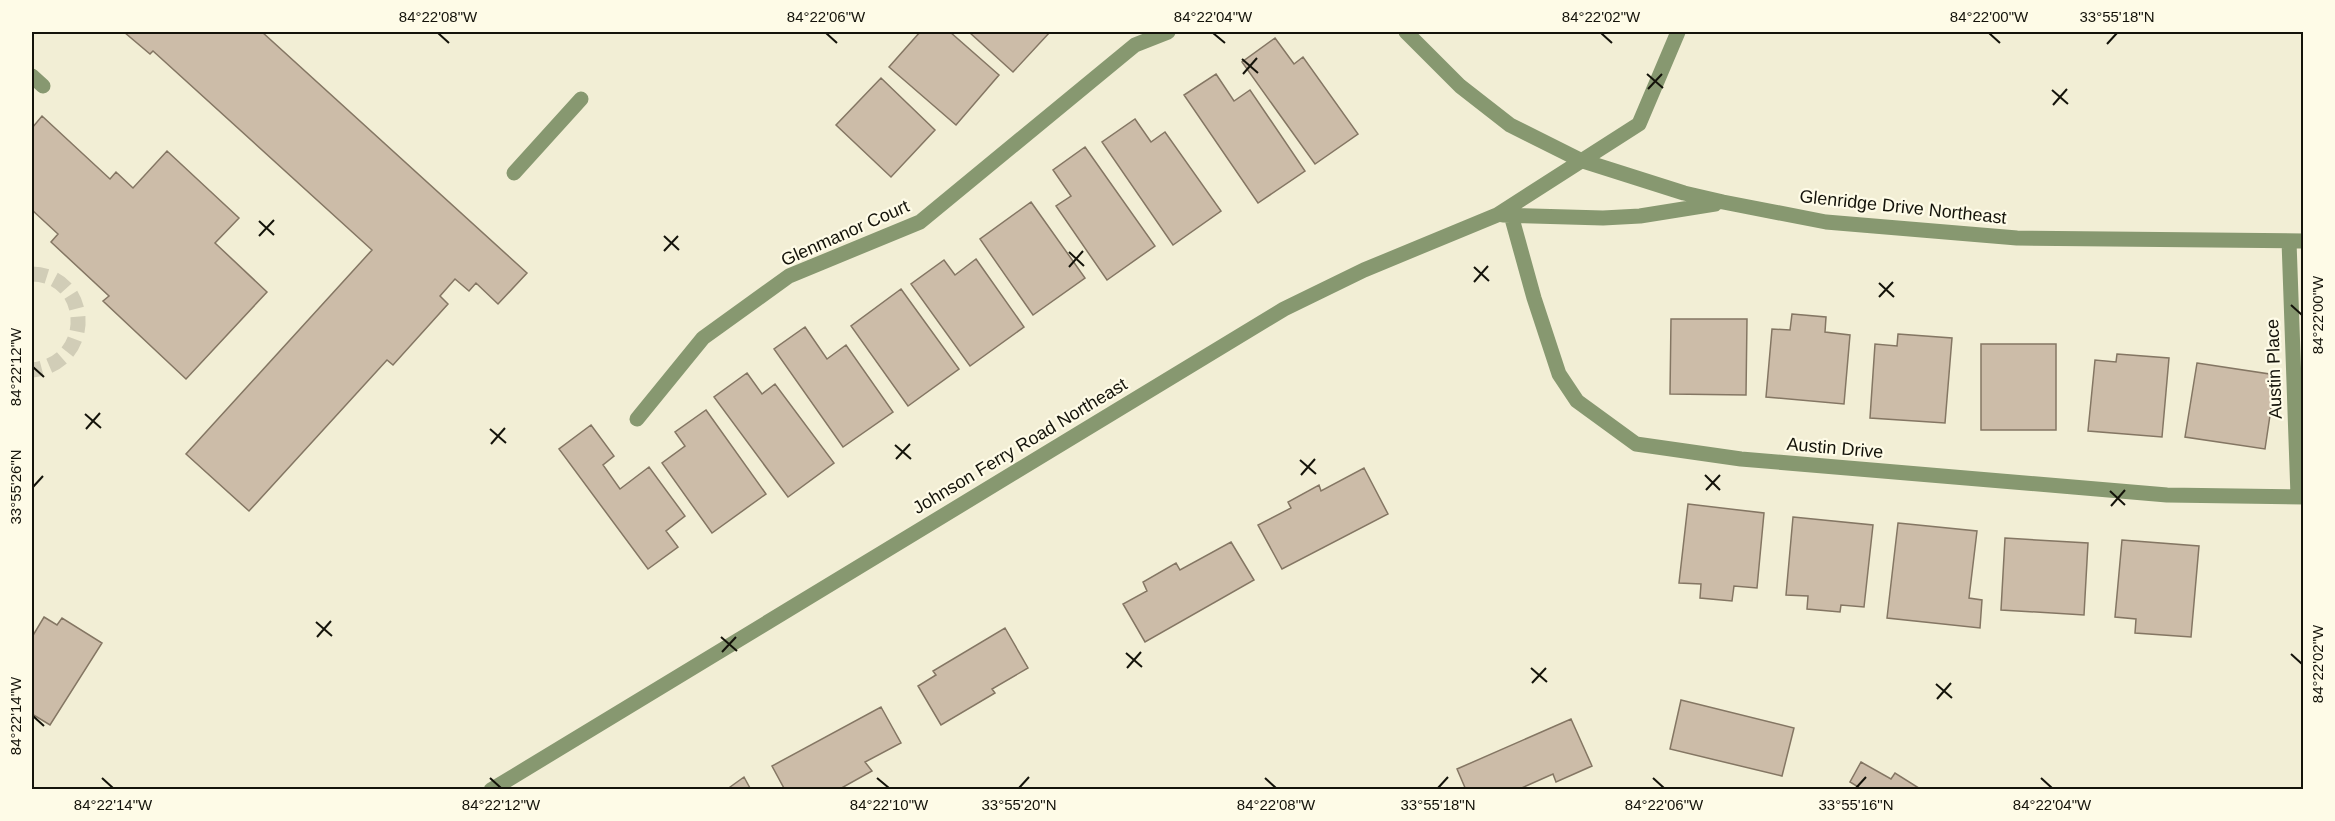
<svg xmlns="http://www.w3.org/2000/svg" width="2335" height="821" font-family="Helvetica,sans-serif">
	<rect width="100%" height="100%" fill="#f2eed5"/>
	<path fill="#ccbca8" stroke="#847663" stroke-width="1.5" d="M124 32H262L527 273 498 304 476 283 469 291 455 279 440 296 448 304 393 365 387 360 249 511 186 454 372 250 153 51 150 54Z
		M920 32H950L999 75 956 125 889 67Z
		M969 32H1050L1013 72Z
		M1275 38 1294 64 1303 57 1358 134 1315 164 1242 62Z
		M1216 74 1234 101 1250 90 1305 171 1258 203 1184 95Z
		M881 78 935 130 891 177 836 125Z
		M42 116 110 179 116 172 133 188 167 151 239 218 215 243 267 292 186 379 103 301 109 296 51 242 58 234 32 210V128Z
		M1135 119 1151 142 1165 132 1221 211 1173 245 1102 142Z
		M1085 147 1155 246 1107 280 1056 206 1071 196 1053 170Z
		M1031 202 1085 278 1033 315 980 239Z
		M976 259 1024 327 970 366 911 284 944 260 955 275Z
		M901 289 959 369 908 406 851 326Z
		M1792 314 1826 317 1825 332 1850 335 1844 404 1766 397 1772 329 1790 330Z
		M1671 319H1747L1746 395 1670 394Z
		M805 327 827 359 846 345 893 412 843 447 774 349Z
		M1898 334 1952 338 1945 423 1870 418 1875 344 1897 346Z
		M1981 344H2056V430H1981Z
		M2117 354 2169 358 2162 437 2088 431 2095 360 2116 362Z
		M2197 363 2276 375 2265 449 2185 437Z
		M747 373 762 394 775 384 834 463 788 497 714 397Z
		M706 410 766 494 712 533 662 463 685 446 675 432Z
		M591 425 614 456 603 465 620 489 649 467 685 516 666 531 678 547 648 569 559 449Z
		M1364 468 1388 514 1282 569 1258 525 1291 508 1288 502 1319 485 1321 491Z
		M1688 504 1764 513 1757 588 1734 586 1732 601 1700 598 1701 584 1679 583Z
		M1793 517 1873 525 1864 607 1841 605 1840 612 1807 609 1808 596 1786 595Z
		M1898 523 1977 531 1969 598 1982 600 1980 628 1887 618Z
		M2005 538 2088 543 2084 615 2001 610Z
		M2122 540 2199 546 2191 637 2135 633 2136 619 2115 617Z
		M1231 542 1254 580 1145 642 1123 604 1147 591 1143 582 1176 563 1180 570Z
		M44 617 57 625 62 618 102 643 50 725 32 714V637Z
		M1005 628 1028 668 992 689 995 693 941 725 918 686 936 675 933 671Z
		M1681 700 1794 728 1782 776 1670 749Z
		M881 707 901 743 865 762 872 771 838 790H785L772 766Z
		M1571 719 1592 766 1556 782 1553 774 1517 790H1466L1457 769Z
		M1861 762 1891 779 1895 773 1922 790H1863L1850 782Z
		M744 777 751 790H726Z"/>
	<g fill="none" stroke-linecap="round" stroke-linejoin="round">
		<path stroke="#d1cdb7" stroke-width="15" stroke-dasharray="15 8" stroke-linecap="butt" d="M32 274C92 275 95 364 32 370"/>
		<path stroke="#879870" stroke-width="15" d="M1406 32 1460 86 1510 125 1580 160 1684 193 1723 202 1826 222 2017 238 2304 241
			M32 76 43 86
			M514 173 581 99
			M1503 215 1603 218 1640 216 1715 204
			M1511 215 1534 298 1559 374 1577 401 1636 444 1741 459 2167 495 2304 497
			M2289 241 2298 496
			M637 419 703 338 789 276 920 222 1135 45 1168 32
			M491 790 1284 309 1364 270 1497 215 1639 124 1678 32"/>
	</g>
	<path fill="none" stroke="#14130a" stroke-width="2" d="M438 33 449 43M826 33 837 43M1213 33 1225 43M1601 33 1612 43M1989 33 2000 43M2107 44 2117 33M1242 59 1258 73M1243 74 1257 58M1647 74 1663 88M1648 89 1662 74M2052 90 2068 104M2053 105 2067 89M259 221 274 235M259 236 274 220M664 236 679 250M664 251 678 236M1069 252 1084 266M1069 267 1083 251M1474 267 1489 281M1474 282 1488 266M1879 283 1894 297M1879 297 1893 282M2291 305 2302 315M33 367 44 377M85 414 101 428M86 429 100 413M490 429 506 443M491 444 505 428M895 445 911 459M896 459 910 444M1300 460 1316 474M1301 475 1315 459M1705 475 1720 490M33 487 43 476M1706 490 1720 475M2110 491 2125 505M2111 506 2125 490M316 622 332 636M317 637 331 621M721 637 737 651M722 652 736 637M1126 653 1142 667M2291 654 2302 664M1127 668 1141 652M1531 668 1547 682M1532 683 1546 668M1936 684 1952 698M1937 699 1951 683M33 716 44 726M102 778 113 788M490 778 501 788M877 778 889 788M1265 778 1276 788M1653 778 1664 788M2041 778 2052 788M1019 788 1029 777M1438 788 1448 777M1856 788 1866 777"/>
	<g text-anchor="middle" stroke-width="4.5" stroke-linejoin="round" paint-order="stroke">
		<g font-size="18" fill="#14130a" stroke="#fefbe7">
			<text transform="translate(1903 207) rotate(6)" y="6">Glenridge Drive Northeast</text>
			<text transform="translate(845 233) rotate(-24)" y="6">Glenmanor Court</text>
			<text transform="translate(2274 369) rotate(-92)" y="6">Austin Place</text>
			<text transform="translate(1020 446) rotate(-31)" y="6">Johnson Ferry Road Northeast</text>
			<text transform="translate(1835 448) rotate(5)" y="6">Austin Drive</text>
		</g>
	</g>
	<rect width="2335" height="821" fill="none" stroke="#fefbe7" stroke-width="66"/>
	<rect x="33" y="33" width="2269" height="755" fill="none" stroke="#14130a" stroke-width="2"/>
	<g font-size="15" text-anchor="middle" fill="#14130a">
		<text x="438" y="22">84°22'08"W</text>
		<text x="826" y="22">84°22'06"W</text>
		<text x="1213" y="22">84°22'04"W</text>
		<text x="1601" y="22">84°22'02"W</text>
		<text x="1989" y="22">84°22'00"W</text>
		<text x="2117" y="22">33°55'18"N</text>
		<text transform="translate(2318 315) rotate(-90)" y="5">84°22'00"W</text>
		<text transform="translate(16 367) rotate(-90)" y="5">84°22'12"W</text>
		<text transform="translate(16 487) rotate(-90)" y="5">33°55'26"N</text>
		<text transform="translate(2318 664) rotate(-90)" y="5">84°22'02"W</text>
		<text transform="translate(16 716) rotate(-90)" y="5">84°22'14"W</text>
		<text x="113" y="810">84°22'14"W</text>
		<text x="501" y="810">84°22'12"W</text>
		<text x="889" y="810">84°22'10"W</text>
		<text x="1019" y="810">33°55'20"N</text>
		<text x="1276" y="810">84°22'08"W</text>
		<text x="1438" y="810">33°55'18"N</text>
		<text x="1664" y="810">84°22'06"W</text>
		<text x="1856" y="810">33°55'16"N</text>
		<text x="2052" y="810">84°22'04"W</text>
	</g>
</svg>
